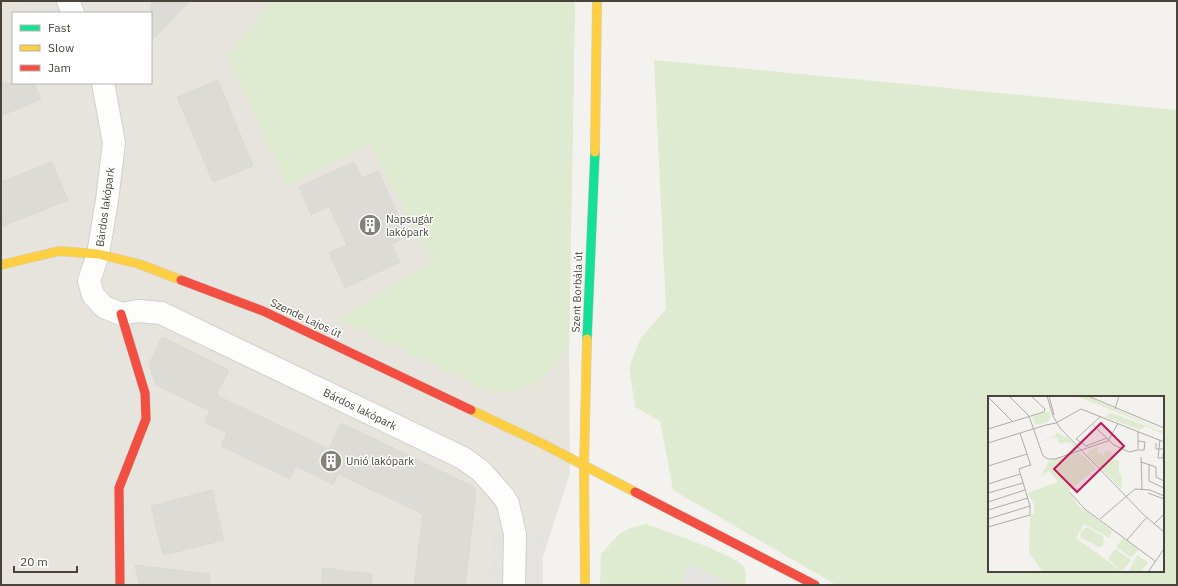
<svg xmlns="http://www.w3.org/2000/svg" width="1178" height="586" font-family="'IBM Plex Sans',sans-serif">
	<rect width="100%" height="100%" fill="#f3f2ee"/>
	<path fill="#e6e4dd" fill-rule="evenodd" d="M1 1H575L569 348 570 473 543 557V585H1ZM13 13H151V83H13Z"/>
	<path fill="#dfebd1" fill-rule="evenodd" d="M271 1H575L569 348 537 383 516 391 493 394 340 319 432 261 370 144 288 186 228 57Z
		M654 60 1177 110V585H836L673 490 660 421 635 407 629 367 641 338 666 309ZM989 397H1163V571H989Z
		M646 524C662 530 737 555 744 567 747 573 746 579 745 585H732L690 564 680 585H600L601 554 620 533 631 528Z"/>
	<path fill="#e5e3df" d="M24 1H61L66 13H29Z
		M491 532 543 537 540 585H489Z
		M690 564 732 585H680Z"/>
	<path fill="#dddbd6" stroke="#dbd9d4" d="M151 1H190L151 41Z
		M218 80 253 166 213 182 177 97Z
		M1 83H34L41 99 1 116Z
		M52 162 68 200 1 227V182Z
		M354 162 362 178 378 171 408 236 391 244 400 262 345 288 329 253 347 245 329 206 311 215 299 187Z
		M162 337 229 370 216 395 329 449 341 423 474 487 476 493 465 585H414L423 514 338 474 333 484 296 466 290 479 221 446 227 433 204 422 210 411 156 385 149 364Z
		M212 490 224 540 163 555 151 506Z
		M135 565 210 574 209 585H139Z
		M323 568 372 574V585H321Z"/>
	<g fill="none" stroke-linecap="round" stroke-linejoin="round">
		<g stroke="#d1d0cc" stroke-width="24">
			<path id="street" d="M68 1 73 13
				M103 83 114 143 107 200 98 254 89 281 93 295 104 307 121 314 138 311 161 313 463 458 481 471 504 497 508 504 515 534 514 585"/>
		</g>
		<g stroke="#d1cfc6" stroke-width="10">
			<path id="fast" d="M587 339 595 152"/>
		</g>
		<g stroke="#d1cfc6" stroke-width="10">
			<path id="slow" d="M595 152 597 1
				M1 265 59 251 98 254 139 264 181 280
				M471 410 543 444 635 492
				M585 585 584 466 587 339"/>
		</g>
		<g stroke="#d1cfc6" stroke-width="10">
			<path id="jam" d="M181 280 263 311 471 410
				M635 492 815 585
				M120 585 119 488 146 419 145 393 121 314"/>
		</g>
		<use href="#street" stroke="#fdfdfc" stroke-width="22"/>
		<use href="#fast" stroke="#16e098" stroke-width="9"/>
		<use href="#slow" stroke="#ffcf43" stroke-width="9"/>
		<use href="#jam" stroke="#f24e42" stroke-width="9"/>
	</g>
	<defs>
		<g id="building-disc" transform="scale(1.15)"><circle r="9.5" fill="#848179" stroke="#fff"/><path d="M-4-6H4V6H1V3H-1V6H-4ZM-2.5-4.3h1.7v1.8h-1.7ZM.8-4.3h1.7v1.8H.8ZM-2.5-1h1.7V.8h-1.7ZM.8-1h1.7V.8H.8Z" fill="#fff"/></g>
	</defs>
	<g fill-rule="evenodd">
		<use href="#building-disc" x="370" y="225"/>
		<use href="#building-disc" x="331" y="461"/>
	</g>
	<g text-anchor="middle" stroke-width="3" stroke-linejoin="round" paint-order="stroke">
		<g font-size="11" fill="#49443a" stroke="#fff">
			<text transform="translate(105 207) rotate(-82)" y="4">Bárdos lakópark</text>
			<text transform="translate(577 292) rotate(-88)" y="4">Szent Borbála út</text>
			<text transform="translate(306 318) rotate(25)" y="4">Szende Lajos út</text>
			<text transform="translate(360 409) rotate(26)" y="4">Bárdos lakópark</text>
		</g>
		<g font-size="11" fill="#49443a" stroke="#fff" text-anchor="start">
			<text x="386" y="223">Napsugár<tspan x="386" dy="13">lakópark</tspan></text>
			<text x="346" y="465">Unió lakópark</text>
		</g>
	</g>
	<g transform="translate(988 396)">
		<rect width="176" height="176" fill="#f3f2ee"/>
		<path d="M88 0H98L176 35 159 28ZM112 13 176 36V38L157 30 152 34 117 21 123 17ZM58 16H62L63 20 60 26 48 29 44 21ZM68 36 80 42 90 52V55L84 57 86 55 84 48 78 46 71 48 69 41 52 46 67 40ZM110 51 109 57 116 59 117 54 125 57 126 64H131V77L134 80 133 93 100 59 101 54ZM90 57 97 60 108 73 80 96 89 108 124 135 122 142 96 128 88 142 135 176H57L53 174 41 156 42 119 46 118V109L40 97 70 86 61 75 52 82 61 65ZM99 131 116 141 115 150 110 151 92 141 93 135ZM135 142 151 154 143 161 128 151ZM127 153 143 164 135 175 120 163ZM149 159 160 166 153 176H140Z" fill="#dfebd1"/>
		<path fill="none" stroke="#afaca6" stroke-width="1" d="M21 0 41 20 55 60 60 63H67L120 45 130 27M59 0 65 20 72 32 156 119 176 136M61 0 66 19M100 0 176 32M0 1 24 25M127 13 131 0M113 20 88 43 98 50 119 42M58 29 68 27 93 13 176 46M105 29 126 49 141 56 150 54V35M0 33 56 16 57 13 43 0M32 37 43 70M172 44 170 62H175V58M150 45 157 46 156 54H151M0 47 58 29M168 47V53H176M153 61 154 93M153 66 168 71V81L176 85M161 68V85L176 92M0 70 39 58M0 88 32 78M81 96 98 114 167 165M0 97 35 87M160 97 176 103M0 106 37 94M0 114 40 102M0 123 42 110M112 123 147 93 162 94 176 100M166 128 176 118M0 131 42 119V110L31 73 42 69M139 144 159 121M160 176 176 153"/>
		<path fill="#c2185b" fill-opacity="0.15" stroke="#c2185b" stroke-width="2" d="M113 27 136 50 89 96 66 73Z"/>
		<rect width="176" height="176" fill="none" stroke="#49443a" stroke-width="2"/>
	</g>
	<rect width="1178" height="586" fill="none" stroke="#49443a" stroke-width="4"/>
	<rect x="12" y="12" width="140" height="72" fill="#ffffff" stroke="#b6b4b0"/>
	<rect x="20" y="25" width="20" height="6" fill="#16e098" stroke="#b6b4b0"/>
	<text x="48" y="32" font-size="12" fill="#49443a">Fast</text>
	<rect x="20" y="45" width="20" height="6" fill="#ffcf43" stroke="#b6b4b0"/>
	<text x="48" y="52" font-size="12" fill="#49443a">Slow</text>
	<rect x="20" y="65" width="20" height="6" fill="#f24e42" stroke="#b6b4b0"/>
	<text x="48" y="72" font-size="12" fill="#49443a">Jam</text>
	<path d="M14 566v6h63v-6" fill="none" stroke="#49443a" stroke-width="2"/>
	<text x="20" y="566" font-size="12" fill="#49443a" stroke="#ffffff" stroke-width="3" paint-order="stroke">20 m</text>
</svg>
